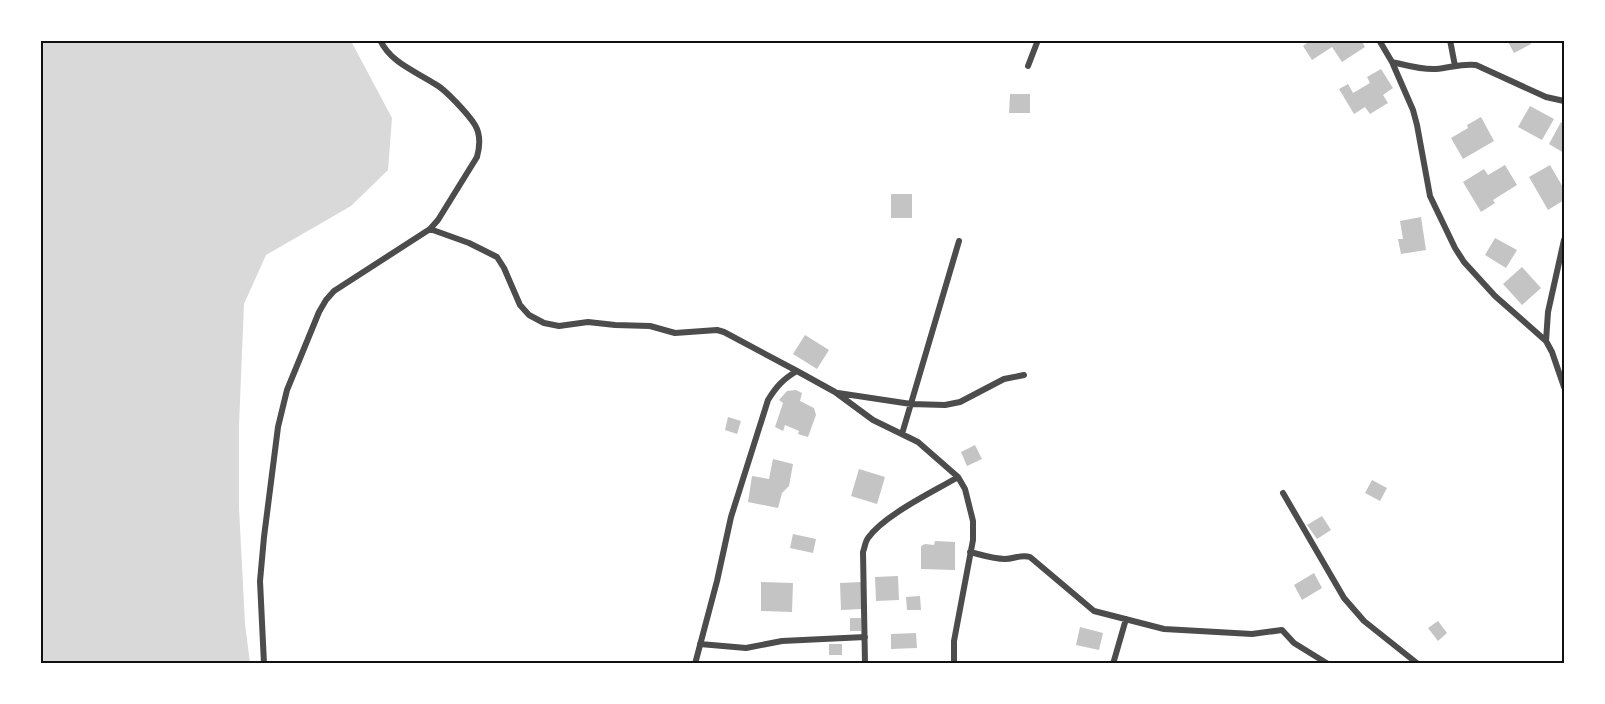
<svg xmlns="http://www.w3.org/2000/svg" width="1605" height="704" font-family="'Fira Sans Condensed',sans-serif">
	<rect width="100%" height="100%" fill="#fff"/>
	<path fill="#d9d9d9" d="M40 41H351L392 118 388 170 351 206 266 255 244 304 239 425V508L245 624 250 663H41Z"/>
	<path fill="#c4c4c4" d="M1311 40H1361L1365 47 1342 62 1332 47 1312 60 1303 46Z
		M1507 40H1529L1531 44 1514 53Z
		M1381 69 1393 88 1383 95 1388 103 1370 114 1365 107 1354 114 1339 89 1348 84 1353 93 1370 83 1367 77Z
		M1010 94H1030V113H1009Z
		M1530 106 1554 119 1542 140 1518 127Z
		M1481 117 1494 141 1463 159 1451 138 1468 128 1467 125Z
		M1561 122 1564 124V153L1549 144Z
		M1505 165 1517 185 1493 200 1495 203 1481 212 1463 182 1484 169 1488 175Z
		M1550 165 1564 189V200L1548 210 1529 177Z
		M891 194H912V218H891Z
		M1421 217 1426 250 1401 254 1398 239H1403L1400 221Z
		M1495 238 1517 250 1506 268 1485 255Z
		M1522 267 1541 288 1522 305 1503 284Z
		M805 335 829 350 817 369 793 354Z
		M796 390 802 393 800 401 814 408 816 415 808 437 798 434 799 431 785 425 783 431 775 427 783 403 779 400 787 391Z
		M728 417 741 421 737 434 725 430Z
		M975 445 982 459 967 466 961 452Z
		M773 459 793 464 789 486 782 493 778 508 748 502 752 476 769 479Z
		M859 469 885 477 877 504 851 496Z
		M1372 480 1387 488 1380 501 1365 493Z
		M1322 516 1331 530 1317 539 1307 525Z
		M793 534 816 539 813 553 790 548Z
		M935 541 955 542V570L921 569V546L925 544 934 545Z
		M1314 573 1322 588 1302 600 1294 585Z
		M898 576 899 600 876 601 875 577Z
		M761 582 793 583 792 612 761 611Z
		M861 582 862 609 841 610 840 583Z
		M920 596 921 610H907L906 597Z
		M850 618H861V631H850Z
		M1438 621 1447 633 1438 641 1428 628Z
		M1080 627 1103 633 1099 650 1076 645Z
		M916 633 917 648 891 649V634Z
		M829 644H842V655H829Z"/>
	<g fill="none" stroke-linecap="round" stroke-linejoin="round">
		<path stroke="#4c4c4c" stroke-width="6" d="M1379 40 1392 62 1413 110 1417 125 1430 196 1455 248 1464 262 1495 296 1546 341 1552 352 1564 387
			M1450 40 1455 66
			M1392 62C1406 65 1421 70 1436 69 1450 68 1462 63 1476 65L1546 97 1564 101
			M1028 66 1038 40
			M430 229 469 243 497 257 504 268 520 305 529 315 544 323 559 326 588 322 615 325 650 326 675 333 717 330 724 332 797 371
			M1546 341 1548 312 1564 240
			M838 393 911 404 945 405 960 402 1004 379 1024 375
			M902 434 959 241
			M1283 493 1344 598 1364 621 1418 664
			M970 552C982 555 994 559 1005 559 1014 559 1021 554 1030 557L1094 611 1164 629 1252 634 1282 630 1294 643 1328 664
			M700 644 746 648 782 641 865 637
			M264 664 260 581 264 537 278 427 287 390 319 312 326 300 334 291 430 229 438 220 477 157C480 146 481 135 475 125 469 115 445 89 435 84 415 71 391 63 380 40
			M695 664 717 581 731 517 768 400C776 387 783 379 797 371L835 392 873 420 918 442 958 477 965 489 973 521V540L954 641V664
			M865 664 863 552C865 547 865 542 868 538 884 515 933 492 958 477
			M1113 664 1126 619"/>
	</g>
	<rect width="1605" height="704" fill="none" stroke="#ffffff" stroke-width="84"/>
	<rect x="42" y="42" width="1521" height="620" fill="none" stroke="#111" stroke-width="2"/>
</svg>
